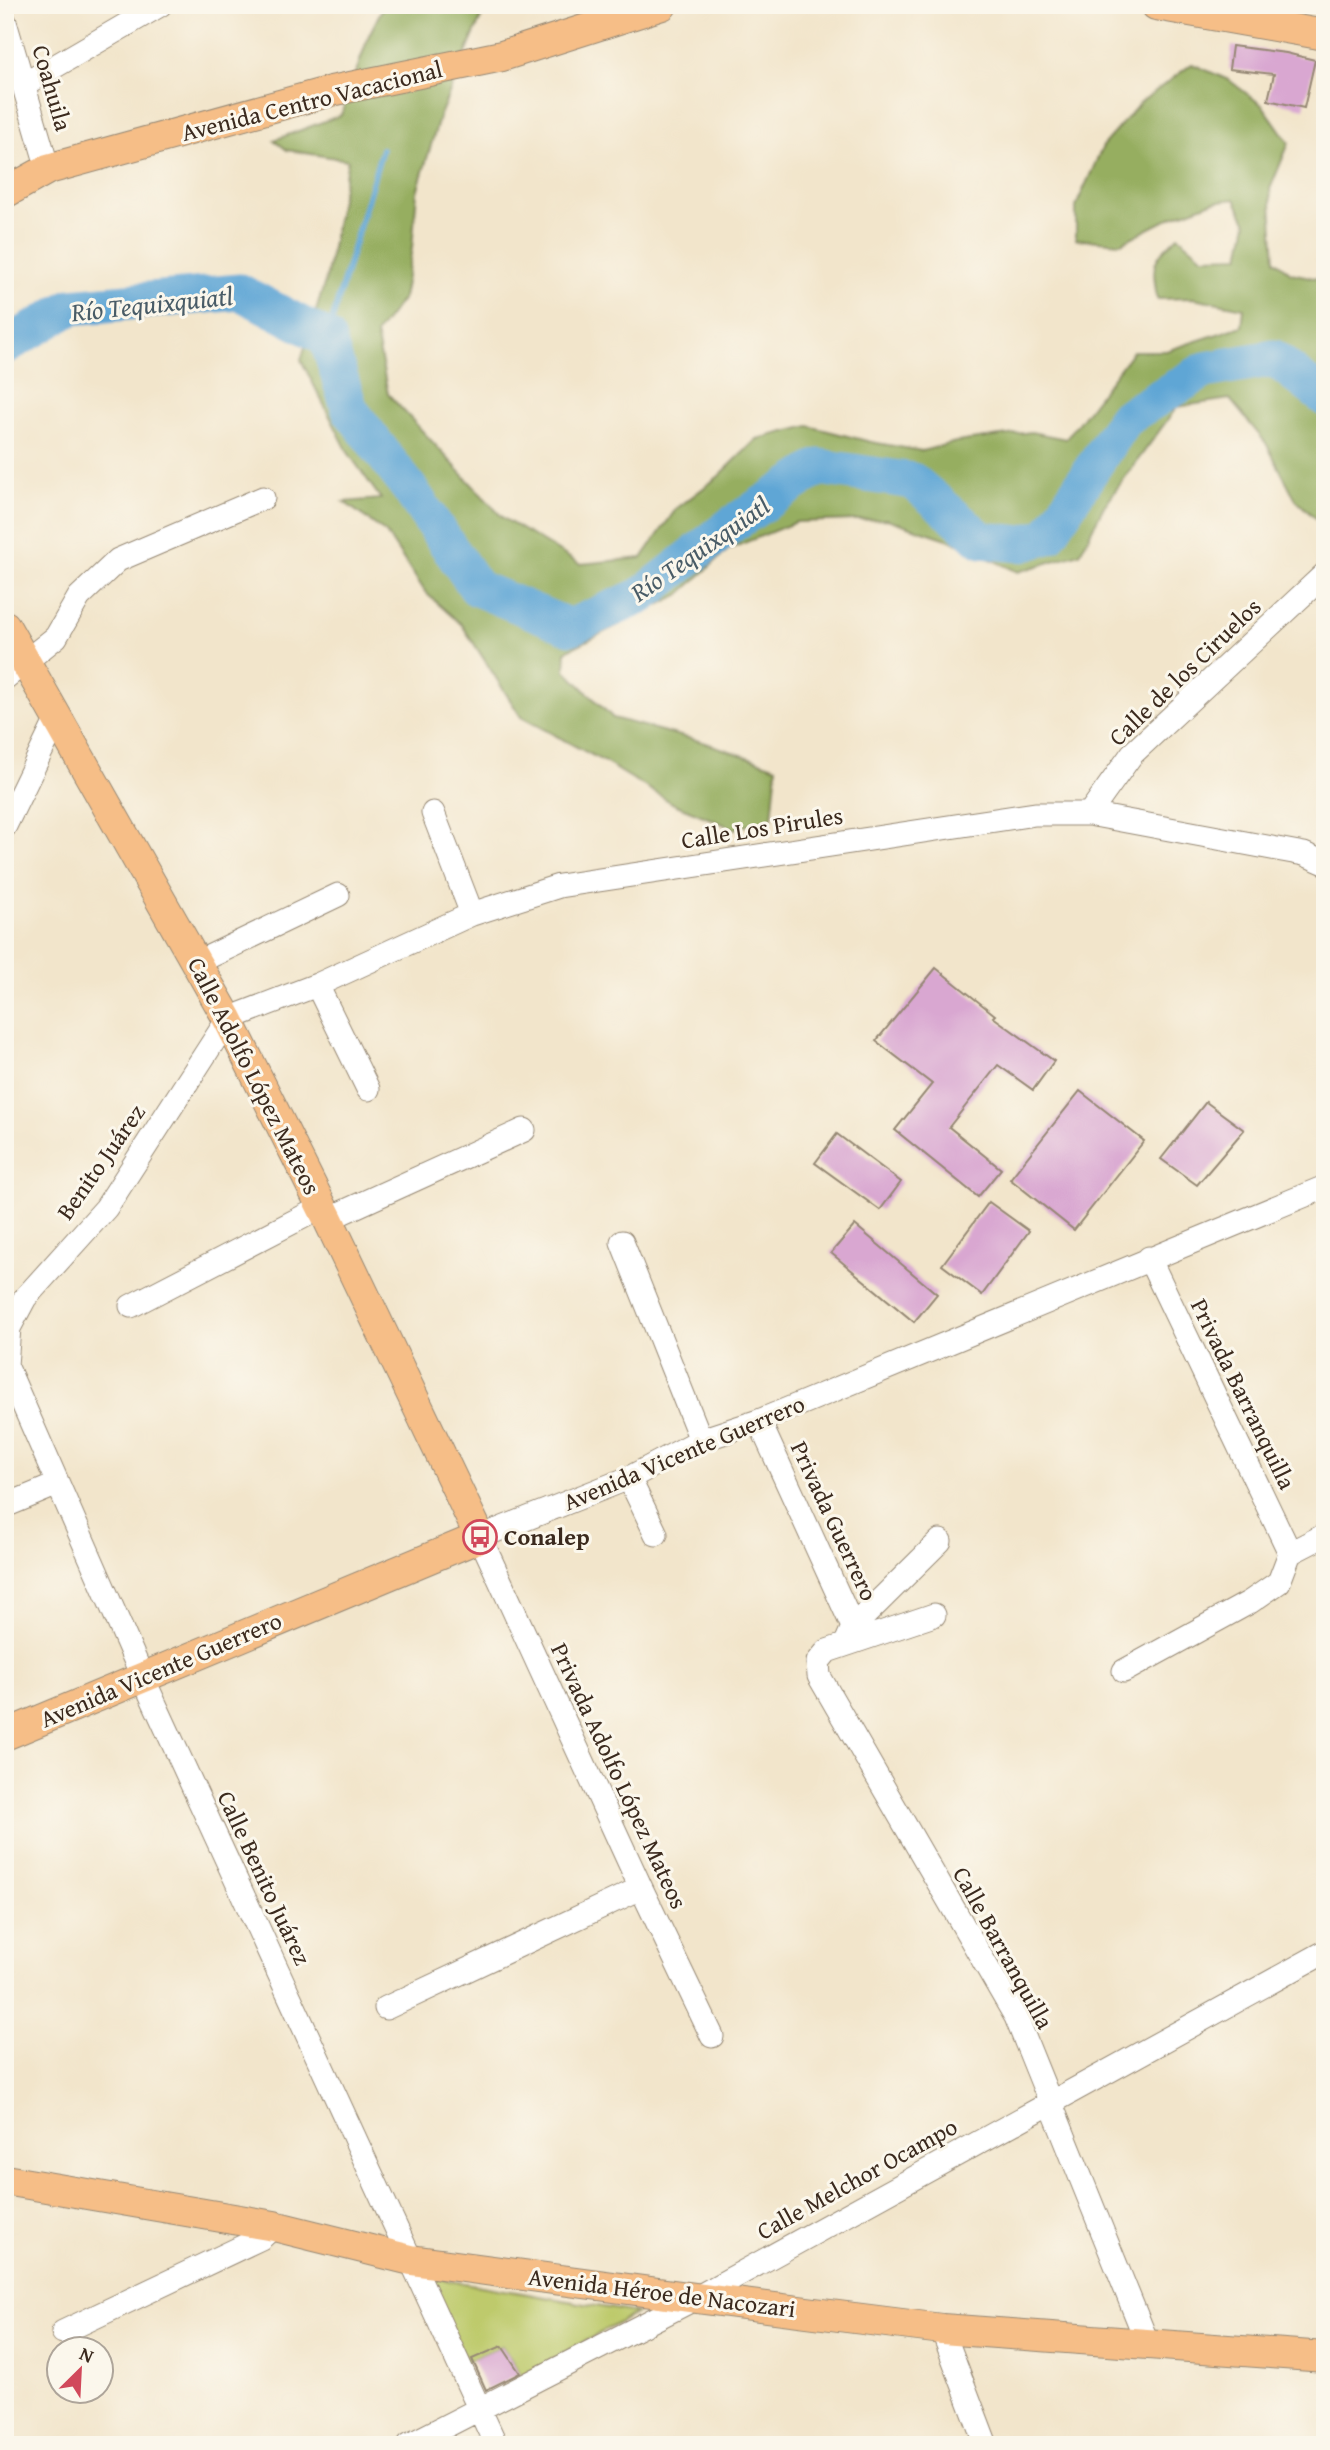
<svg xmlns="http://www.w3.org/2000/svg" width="1330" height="2450" font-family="'Gentium Book Plus',serif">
	<rect width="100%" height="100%" fill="#fbf7ec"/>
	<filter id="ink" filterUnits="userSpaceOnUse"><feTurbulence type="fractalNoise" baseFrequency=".0143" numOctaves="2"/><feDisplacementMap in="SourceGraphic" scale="14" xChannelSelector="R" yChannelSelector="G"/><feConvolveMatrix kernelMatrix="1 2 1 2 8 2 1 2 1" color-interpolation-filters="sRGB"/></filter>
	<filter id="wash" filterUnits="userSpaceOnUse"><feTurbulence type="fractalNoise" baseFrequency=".00686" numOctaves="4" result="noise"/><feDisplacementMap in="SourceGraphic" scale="28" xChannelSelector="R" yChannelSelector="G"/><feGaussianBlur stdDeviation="1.57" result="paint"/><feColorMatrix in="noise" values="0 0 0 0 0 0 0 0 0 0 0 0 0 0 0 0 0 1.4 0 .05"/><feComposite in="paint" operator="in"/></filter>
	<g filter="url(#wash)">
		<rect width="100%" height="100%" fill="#f2e5cb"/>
		<path fill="#beca6c" stroke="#7c7a45" stroke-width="2" d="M429 2277 637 2313 522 2376 502 2346 466 2362Z"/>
		<path fill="#96ae60" stroke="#686c3f" stroke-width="2" d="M384 5H484L483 13 440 115 417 192 412 248 403 298 376 334 388 394 503 518 580 564 642 558 676 509 719 476 757 439 809 426 871 442 922 451 956 442 1031 432 1066 439 1133 351H1166L1242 326 1244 308 1193 298 1157 299C1152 262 1151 262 1178 236L1203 257 1240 256 1247 223 1235 199 1212 202 1172 217 1121 243 1076 239V206L1104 144 1141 102 1192 64 1229 80 1263 106 1289 143 1270 189 1275 260 1291 273 1325 280V528L1296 500 1266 443 1230 399 1177 407 1104 506 1080 553 1018 572 950 540 887 519 796 522 729 549 679 595 566 651 565 670 613 718 703 742 777 767 772 818 735 829 674 804 603 761 521 717 462 625 426 593 386 533 344 502 381 499 349 454 301 360 327 275 348 160 287 150 274 140 341 115 369 35Z"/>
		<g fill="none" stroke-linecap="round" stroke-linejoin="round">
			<path stroke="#5fa6d5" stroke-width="6" d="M327 338 382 149"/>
			<path stroke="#5fa6d5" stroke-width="37" d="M5 346 71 307 240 292 327 338 350 410 409 488 477 588 570 627 641 596 731 525 819 467 913 481 982 540 1021 544 1048 536 1125 418 1205 370 1274 358 1325 398"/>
		</g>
		<g id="blocks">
			<path fill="#d9a7d1" d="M1232 46 1286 53 1315 60 1304 108 1268 100 1274 74 1229 69Z
				M936 968 995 1015 993 1017 1054 1061 1033 1090 998 1065 949 1127 1001 1169 978 1197 895 1130 932 1084 876 1041Z
				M1080 1091 1144 1141 1074 1230 1010 1179Z
				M1206 1102 1244 1130 1197 1185 1161 1159Z
				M837 1134 901 1182 880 1210 815 1163Z
				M989 1202 1029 1231 982 1295 942 1265Z
				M855 1225 937 1294 914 1322 831 1253Z
				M502 2346 520 2373 486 2390 472 2359Z"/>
		</g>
	</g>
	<g filter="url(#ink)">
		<use href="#blocks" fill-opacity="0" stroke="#968874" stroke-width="2"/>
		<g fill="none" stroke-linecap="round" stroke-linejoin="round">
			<g stroke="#968874" stroke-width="25">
				<path id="minor" d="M5 22 48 169
					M23 85 160 5
					M5 678 56 637 79 597 118 560 263 498
					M433 813 472 914
					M1089 814 1132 754 1325 574
					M5 826 57 719
					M196 963 338 895
					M317 985 368 1089
					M328 1219 524 1130
					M622 1242 701 1440
					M131 1306 322 1207
					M759 1421 853 1627 846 1643
					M629 1478 656 1534
					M5 1506 58 1484
					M1290 1553 1325 1535
					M934 1615 827 1651 818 1662 819 1676 1016 2017 1147 2342
					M853 1627 940 1541
					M1124 1671 1250 1602 1279 1582 1290 1553 1149 1258
					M386 2008 641 1888
					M712 2036 641 1888 480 1537 629 1478 701 1440 759 1421 1325 1187
					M942 2329 986 2445
					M63 2332 261 2238 274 2226
					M409 2445 696 2298 1325 1952
					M496 2445 143 1678 6 1365 9 1328 25 1298 106 1208 228 1019 317 985 472 914 559 886 1035 814H1089L1304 854 1325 863"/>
			</g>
			<g stroke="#968874" stroke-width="32">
				<path id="major" d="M1156 5 1325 35
					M5 193 48 169 331 91 502 56 662 5
					M5 626 228 1019 328 1219 480 1537 5 1735
					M5 2180 274 2226 411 2260 696 2298 942 2329 1325 2357"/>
			</g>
			<use href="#minor" stroke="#fff" stroke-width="23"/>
			<use href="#major" stroke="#f6be87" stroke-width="30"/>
		</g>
	</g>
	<defs>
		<g id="bus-ring" transform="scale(1.75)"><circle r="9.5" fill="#fbf7ec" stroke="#d1495b" stroke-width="1.5"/><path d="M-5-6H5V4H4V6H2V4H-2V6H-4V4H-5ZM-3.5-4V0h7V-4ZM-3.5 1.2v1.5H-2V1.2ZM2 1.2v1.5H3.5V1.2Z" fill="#d1495b"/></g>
	</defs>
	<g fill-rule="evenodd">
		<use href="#bus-ring" x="480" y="1537"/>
	</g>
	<g text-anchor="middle" stroke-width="6" stroke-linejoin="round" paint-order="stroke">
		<g font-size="24" fill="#3b2a1e" stroke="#fbf7ec">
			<text transform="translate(52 88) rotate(74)" y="8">Coahuila</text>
			<text transform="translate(312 101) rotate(-14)" y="8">Avenida Centro Vacacional</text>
			<text transform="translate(1185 672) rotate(-44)" y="8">Calle de los Ciruelos</text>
			<text transform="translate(762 828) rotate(-9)" y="8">Calle Los Pirules</text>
			<text transform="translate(254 1076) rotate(63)" y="8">Calle Adolfo López Mateos</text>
			<text transform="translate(101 1162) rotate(-55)" y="8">Benito Juárez</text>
			<text transform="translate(1243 1394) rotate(64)" y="8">Privada Barranquilla</text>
			<text transform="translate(684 1453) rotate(-23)" y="8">Avenida Vicente Guerrero</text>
			<text transform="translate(834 1521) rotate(65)" y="8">Privada Guerrero</text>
			<text transform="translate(161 1670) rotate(-23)" y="8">Avenida Vicente Guerrero</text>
			<text transform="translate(619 1776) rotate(65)" y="8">Privada Adolfo López Mateos</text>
			<text transform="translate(264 1878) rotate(65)" y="8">Calle Benito Juárez</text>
			<text transform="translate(1003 1948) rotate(61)" y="8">Calle Barranquilla</text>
			<text transform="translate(857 2179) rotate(-29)" y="8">Calle Melchor Ocampo</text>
			<text transform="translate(662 2293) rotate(7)" y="8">Avenida Héroe de Nacozari</text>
		</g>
		<g font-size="24" font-weight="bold" fill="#3b2a1e" stroke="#fbf7ec" text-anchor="start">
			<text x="504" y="1545">Conalep</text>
		</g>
		<g font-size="26" font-style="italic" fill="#495c67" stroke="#fbf7ec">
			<text transform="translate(152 304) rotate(-6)" y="9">Río Tequixquiatl</text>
			<text transform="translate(700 549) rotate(-35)" y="9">Río Tequixquiatl</text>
		</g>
	</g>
	<rect width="1330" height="2450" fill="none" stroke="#fbf7ec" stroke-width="28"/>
	<g transform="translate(80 2370) rotate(24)"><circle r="33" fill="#fbf7ec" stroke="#aea59a" stroke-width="2"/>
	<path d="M0-5L12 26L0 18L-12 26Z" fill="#d1495b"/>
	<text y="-10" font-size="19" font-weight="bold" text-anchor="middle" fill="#3b2a1e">N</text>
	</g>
</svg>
